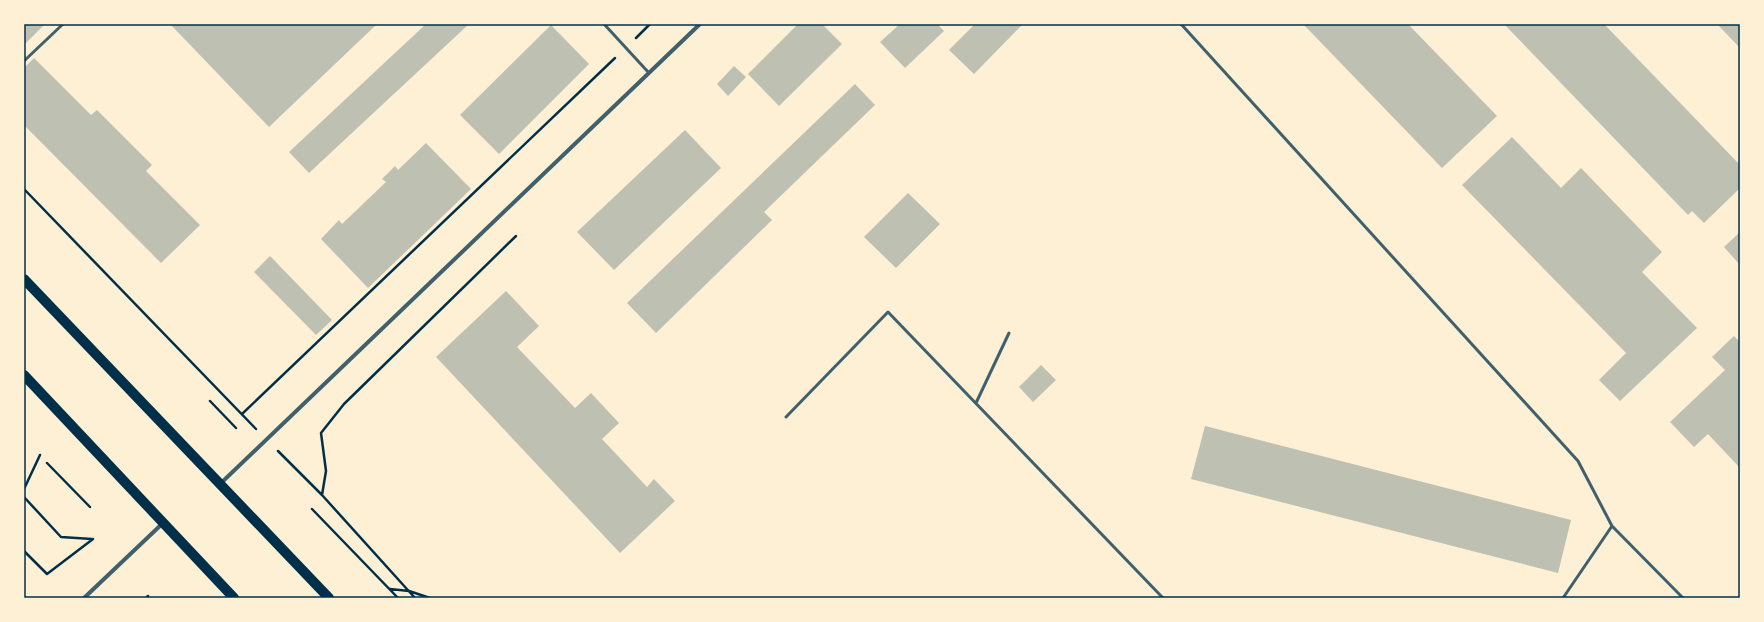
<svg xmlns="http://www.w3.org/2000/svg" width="1764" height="622" font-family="'Open Sans',sans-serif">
	<rect width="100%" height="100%" fill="#fdf0d5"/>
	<path fill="#bec0b2" d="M24 24H45L24 45Z
		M170 24H377L269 127Z
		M426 24H469L309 173 289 152Z
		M798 24H822L842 44 779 106 748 74Z
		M900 24H937L944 31 905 68 880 42Z
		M975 24H1023L974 74 949 50Z
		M1303 24H1408L1497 116 1442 168Z
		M1504 24H1604L1740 165V188L1704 223 1692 211 1688 215Z
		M1717 24H1740V48Z
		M551 25 589 64 499 154 460 115Z
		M34 58 91 115 97 110 152 165 146 171 200 225 161 263 24 125V68Z
		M734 66 746 77 728 96 717 84Z
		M855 84 875 105 764 212 772 220 656 333 627 303Z
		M685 130 721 168 614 270 577 232Z
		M1512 137 1561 188 1581 168 1662 252 1642 272 1697 328 1620 401 1599 380 1626 353 1462 185Z
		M426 143 471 189 368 288 321 239 339 220 342 224 386 182 382 179 395 166 398 170Z
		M908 193 940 224 896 268 864 237Z
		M1740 232V265L1724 247Z
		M270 256 332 320 316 335 254 272Z
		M506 291 539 326 517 347 575 408 591 393 619 423 602 439 647 487 654 479 675 501 620 553 436 357Z
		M1734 336 1740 342V468L1708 434 1694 447 1670 422 1725 370 1712 357Z
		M1041 365 1056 380 1033 402 1019 387Z
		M1205 426 1571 520 1558 573 1191 479Z"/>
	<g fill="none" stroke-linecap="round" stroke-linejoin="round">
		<path stroke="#003049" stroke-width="2.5" d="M636 38 650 24
			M24 189 256 429
			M210 401 236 428
			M242 414 615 58
			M278 451 322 495 415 598
			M47 463 90 507
			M24 489 40 455
			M322 495 326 471 321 433 344 404 516 236
			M24 497 61 537 92 539
			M312 509 398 598
			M24 551 47 574 93 539
			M390 589 409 591 430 598
			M146 598 148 596"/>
		<path stroke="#3f606c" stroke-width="3" d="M604 24 649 73
			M1181 24 1578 461 1612 526 1683 598
			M24 61 63 24
			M976 403 1009 333
			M786 417 888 312 1163 598
			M1563 598 1612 526"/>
		<path stroke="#3f606c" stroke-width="4" d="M220 484 700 24
			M84 598 163 523"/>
		<path stroke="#003049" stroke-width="10" d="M24 279 329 598
			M24 375 234 598"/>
	</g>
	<rect width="1764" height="622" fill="none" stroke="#fdf0d5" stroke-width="50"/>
	<rect x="25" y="25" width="1714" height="572" fill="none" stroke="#003049" stroke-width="1.5"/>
</svg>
